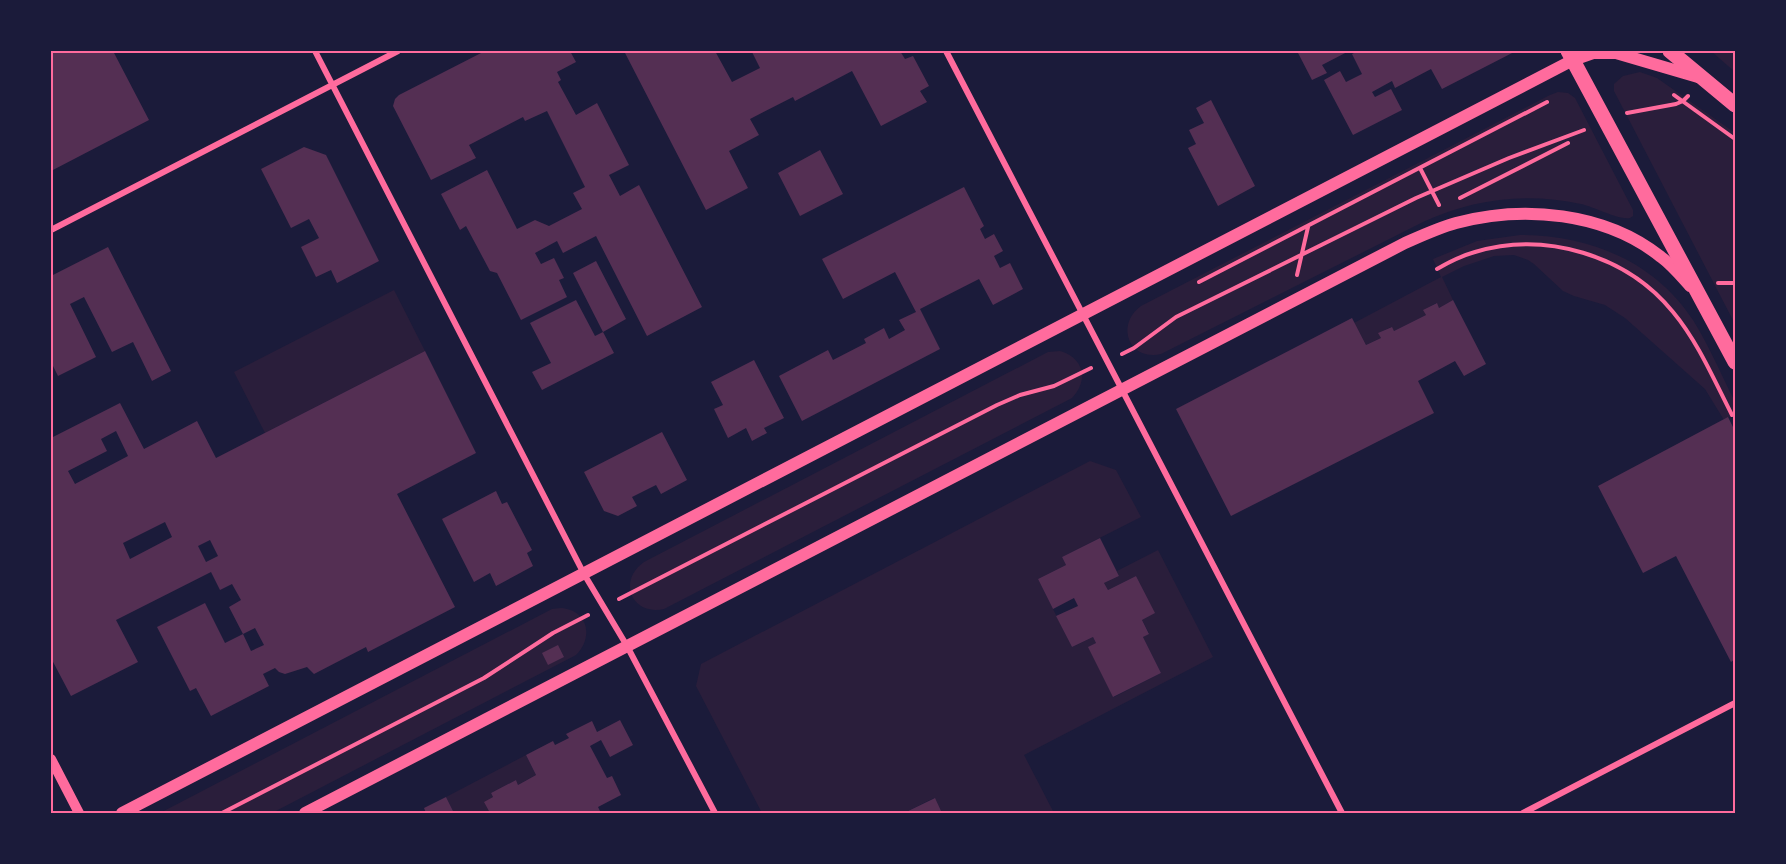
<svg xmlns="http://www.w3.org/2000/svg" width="1786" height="864" font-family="'Roboto Condensed',sans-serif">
	<rect width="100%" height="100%" fill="#1b1b3a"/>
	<path fill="#2a1e3b" d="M1711 51H1735V72Z
		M1640 72 1657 78 1735 133V324L1614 91V84L1623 76Z
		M1558 92 1568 93 1575 98 1633 210V216L1630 218C1618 220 1595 207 1581 204 1527 192 1472 199 1423 222L1161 354C1129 361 1115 325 1141 306L1550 95Z
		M1520 235C1589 235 1654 261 1693 320 1709 346 1721 374 1735 402V414L1724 420 1705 389 1625 318 1605 305 1574 296 1563 291 1534 264 1528 260 1514 255 1494 256 1464 266 1442 277 1453 300 1439 308 1436 303 1424 310 1426 315 1394 331 1391 327 1379 333 1381 338 1366 345 1354 323 1441 277 1433 259 1477 241Z
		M394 290 425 351 265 433 234 372Z
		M1060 351C1084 358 1089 380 1072 398L664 609C632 616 617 581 644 562L1048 352Z
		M1090 461 1116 470 1141 517 1062 557 1066 565 1038 579 1072 647 1093 637 1096 643 1089 647 1114 697 1161 673 1143 637 1149 633 1142 620 1154 613 1136 576 1108 590 1104 583 1119 576 1117 571 1158 550 1213 657 1024 755 1054 813H942L934 798 904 813H762L696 686 701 664Z
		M561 608C588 610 594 637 576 655L272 813H160L552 609Z
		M526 755 536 775 518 785 516 780 491 793 493 797 485 802 490 813H454L446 797Z"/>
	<path fill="#542f53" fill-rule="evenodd" d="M51 51H113L149 120 51 171Z
		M485 51H570L576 62 557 72 561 80 558 82 576 115 597 103 629 165 609 175 620 196 639 185 702 307 647 336 596 236 563 253 557 241 535 253 541 264 554 258 564 278 559 280 567 297 521 320 497 273 490 271 466 226 460 230 441 194 487 170 517 229 535 220 549 226 582 209 573 193 585 187 547 111 525 121 523 117 469 145 476 158 431 180 393 106 395 99 399 95Z
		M624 51H715L732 82 760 68 752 52 754 51H900L905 59 913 56 929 86 920 91 927 102 881 126 852 71 795 101 793 97 750 119 759 135 729 151 748 188 706 210Z
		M1297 51H1349L1322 65 1327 73 1312 80Z
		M1358 51H1516L1442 89 1431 69 1395 88 1392 81 1372 92 1375 97 1391 89 1402 110 1353 135 1324 80 1340 71 1346 82 1362 74 1352 54Z
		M1211 100 1255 186 1218 206 1188 148 1196 144 1189 130 1204 123 1196 108Z
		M304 147 326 155 379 261 337 283 331 270 316 277 301 247 319 238 309 219 291 228 261 169Z
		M820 150 843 194 800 216 778 173Z
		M964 187 984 226 980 229 985 239 994 234 1003 251 994 256 1000 268 1010 263 1023 289 993 305 979 279 920 309 940 349 802 421 779 376 828 350 833 360 866 343 864 339 884 328 889 339 905 330 899 320 916 312 895 272 843 299 822 259Z
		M108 247 171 371 152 381 133 342 112 352 84 297 70 304 96 357 58 376 51 362V276Z
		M596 261 626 319 603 332 573 273Z
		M576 300 595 336 603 332 614 353 542 390 532 372 551 363 530 323Z
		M1453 300 1486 364 1464 376 1455 361 1418 381 1434 413 1231 516 1176 409 1352 318 1366 345 1381 338 1378 333 1392 327 1394 331 1426 315 1423 310 1437 303 1439 308Z
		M425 351 476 453 397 494 455 607 368 652 366 647 314 674 307 667 285 674 279 672 275 668 263 674 269 686 211 716 196 688 190 691 157 627 205 603 225 643 243 634 251 651 264 645 255 628 243 634 229 607 241 600 232 584 220 590 211 572 116 620 138 662 71 696 51 658V438L120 403 144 449 197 421 216 458ZM116 431 128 456 75 484 68 471 107 451 101 439ZM165 522 172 537 130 559 123 543ZM210 540 218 556 206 562 198 546Z
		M754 360 784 418 764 428 767 433 752 441 746 428 728 438 714 409 723 405 711 382Z
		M1728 417 1735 431V659L1731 662 1676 556 1643 573 1598 486Z
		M662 432 687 480 661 494 656 485 632 497 637 506 618 516 604 511 584 472Z
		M496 491 502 504 507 502 532 550 527 553 533 566 496 586 490 573 474 582 442 519Z
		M1100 538 1119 576 1104 583 1108 590 1136 576 1155 613 1142 620 1149 634 1143 637 1161 673 1113 697 1088 647 1096 643 1093 637 1072 647 1056 616 1078 606 1074 598 1053 609 1038 579 1066 565 1062 557Z
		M558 645 564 657 548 665 542 653Z
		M620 720 633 745 610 757 601 740 590 746 607 778 612 776 621 795 598 807 601 813H490L484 802 493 797 491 793 516 780 518 785 536 775 526 755 553 741 555 745 569 738 566 734 592 721 597 732Z
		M446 797 454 813H426L424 808Z
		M935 798 942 813H904Z"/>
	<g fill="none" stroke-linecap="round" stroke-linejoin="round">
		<path stroke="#ff6b9d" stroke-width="4" d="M1674 95 1735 139
			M1627 113 1676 104 1683 101 1688 96
			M1420 168 1439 205
			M1460 198 1568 143
			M1437 269C1449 262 1461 256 1475 252 1545 231 1627 255 1673 312 1698 342 1714 380 1732 415
			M1297 275 1308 227
			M1199 282 1547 102
			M1718 283H1735
			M1122 354 1134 348 1176 317 1416 198 1509 158 1584 130
			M619 599 997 405 1020 395 1054 386 1091 368
			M222 813 484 678 553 633 588 615"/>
		<path stroke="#ff6b9d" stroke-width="6" d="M315 51 584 574 627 646 715 813
			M946 51 1342 813
			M51 230 398 51
			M1523 813 1735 703"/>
		<path stroke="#ff6b9d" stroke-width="10" d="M51 759 79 813"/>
		<path stroke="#ff6b9d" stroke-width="12" d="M122 813 1573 60 1593 53H1616L1698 77
			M305 813 1405 243C1421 236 1438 228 1456 223 1523 205 1605 212 1661 257 1672 265 1681 276 1690 286"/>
		<path stroke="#ff6b9d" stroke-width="15" d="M1568 51 1735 362
			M1670 51 1735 105"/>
	</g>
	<rect width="1786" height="864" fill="none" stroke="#1b1b3a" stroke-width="105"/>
	<rect x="52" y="52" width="1682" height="760" fill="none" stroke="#ff6b9d" stroke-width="2"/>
</svg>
